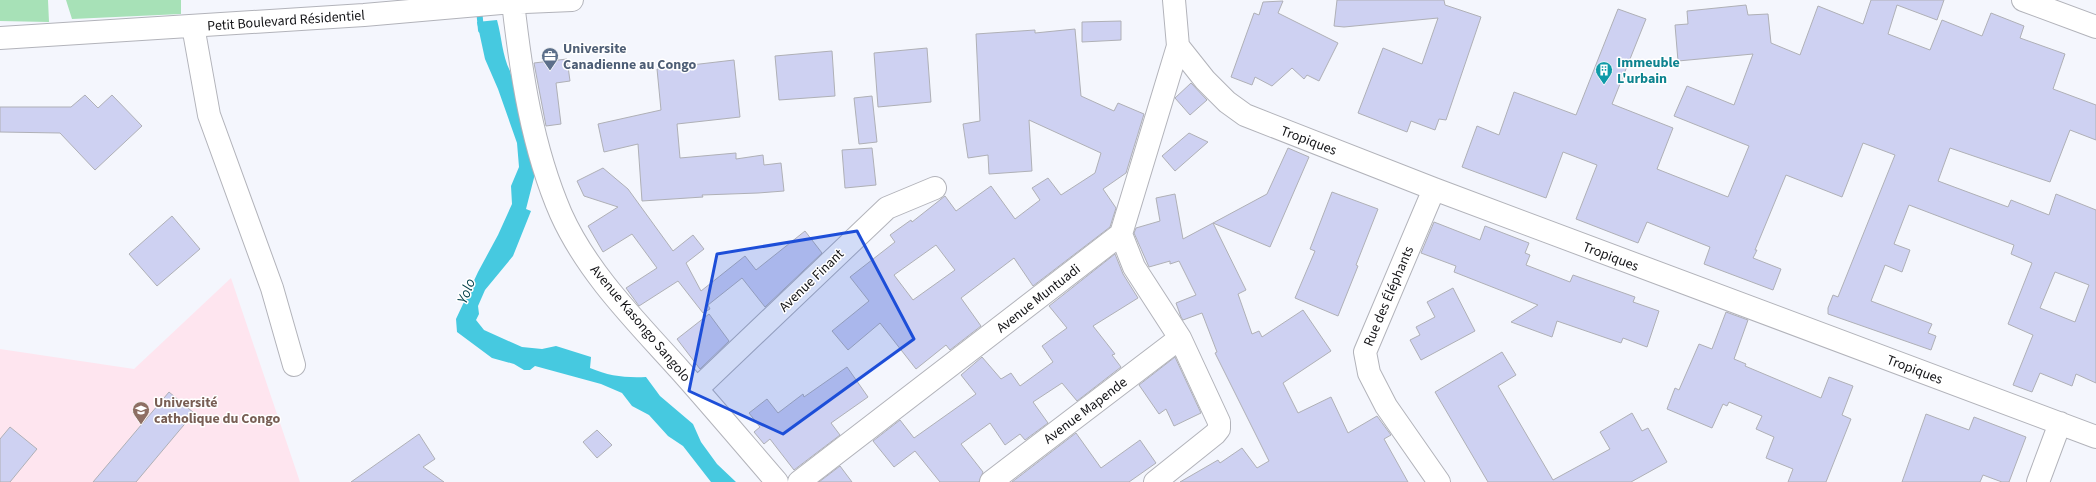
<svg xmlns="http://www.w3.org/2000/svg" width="2096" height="482" font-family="'Source Sans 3',sans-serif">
	<rect width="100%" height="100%" fill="#f4f6fd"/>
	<path fill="#fee5ef" d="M231 278 300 482H0V349L134 369Z"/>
	<path fill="#a7e1b7" d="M0 0H48L49 22 0 21Z
		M66 0H181V14L72 19Z"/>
	<path fill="#46c9e0" d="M497 20C502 38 502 55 510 71L536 170 526 209 531 211 513 256 485 290 478 306 479 314 476 320 484 330 522 347 542 349 556 346 591 357 590 368C609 376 625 378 646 377L660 396 693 424 701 442 717 464 736 482H711L683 446 668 436 649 415 632 406 622 393 601 384 535 366 530 370H524L514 364 492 358 457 332 456 319 478 272 498 235 512 204 511 186 519 167 517 143 498 89 485 59 477 22Z"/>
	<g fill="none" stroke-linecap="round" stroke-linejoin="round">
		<path stroke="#46c9e0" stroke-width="6" d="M479 9 481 30"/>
	</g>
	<path fill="#ced1f2" stroke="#afb0b6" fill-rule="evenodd" d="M1337 0H1444L1445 5 1481 17 1446 120 1439 119 1435 130 1411 121 1407 132 1358 113 1383 48 1422 64 1438 18 1344 27 1334 26Z
		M1871 0H1944L1937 20 1897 5 1888 34 1930 50 1942 20 1982 36 1991 13 2024 26 2020 38 2065 54 2053 89 2096 105V140L2070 130 2050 182 1950 148 1938 181 2008 207 2011 200 2049 215 2056 194 2096 210V383L2076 374 2072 386 2040 373 2032 392 2013 385 2033 335 2008 324 2032 263 2011 254 2014 245 1909 205 1894 244 1910 250 1902 272 1885 265 1871 301 1932 324 1928 333 1936 336 1931 350 1828 314V308L1833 295 1838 297 1895 155 1863 143 1842 197 1786 175 1755 250H1757L1753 258 1781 269 1773 290 1704 264 1710 247 1647 222 1638 243 1576 219 1597 165 1563 152 1546 198 1462 167 1477 126 1499 135 1514 92 1576 115 1618 9 1646 19 1612 104 1673 128 1657 169 1728 197 1749 146 1674 116 1687 86 1734 105 1753 54 1678 61 1675 25 1688 24 1687 11 1746 5 1748 15 1768 14 1771 43 1800 55 1818 6 1863 24ZM2055 272 2089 285 2075 322 2040 308Z
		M1283 1 1278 13 1338 43 1319 81 1307 75 1304 79 1292 68 1272 86 1255 77 1252 85 1231 77 1254 13 1259 15 1263 2Z
		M1121 21V40L1082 42V22Z
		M1075 29 1081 96 1114 111 1118 103 1144 114 1126 173 1103 189 1116 208 1110 227 1033 286 1014 258 961 298 981 326 950 350 946 345 916 369 880 323 848 350 832 331 869 301 850 277 895 242 890 235 911 220 912 222 945 196 956 211 991 186 1015 219 1040 200 1032 188 1048 178 1061 195 1095 173 1101 153 1029 120 1032 171 989 174 988 155 968 158 963 124 980 121 976 34 1035 30V33ZM936 245 955 270 913 300 894 275Z
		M927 48 931 102 878 107 874 53Z
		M832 51 835 96 779 100 775 56Z
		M567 59 570 81 556 83 561 124 546 126 534 63Z
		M734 60 740 117 677 124 680 158 736 153V159L763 155 764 165 781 163 784 191 758 193 702 195 703 197 642 201 638 144 604 152 598 124 661 110 657 69Z
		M1191 83 1207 100 1190 115 1175 98Z
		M85 95 98 108 112 95 142 126 95 170 60 133 0 132V107H71Z
		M872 96 877 142 859 144 854 98Z
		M1189 133 1208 142 1175 171 1162 156Z
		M872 148 876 185 845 188 842 150Z
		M1288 148 1309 157 1270 247 1213 223 1267 194Z
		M603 168 628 189 673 251 693 235 704 249 686 263 701 291 745 256 756 270 805 231 822 253 765 307 742 278 708 305 710 309 703 313 678 281 639 306 626 288 657 268 632 234 603 252 588 226 618 207 584 196 577 181Z
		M1332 192 1378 209 1356 265 1358 266 1338 316 1295 298 1315 251 1310 249Z
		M1175 194 1183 239 1213 223 1246 290 1238 294 1252 334 1259 331 1262 337 1303 310 1331 351 1283 383 1298 413 1331 397 1348 433 1377 416 1391 435 1384 439 1408 482H1180L1218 460 1220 463 1242 448 1257 468 1269 461 1215 353 1217 352 1202 313 1183 320 1181 317 1176 303 1196 295 1179 261 1170 264V261L1149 267 1134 233 1136 228 1160 221 1156 198Z
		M172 216 200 249 157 286 129 254Z
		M1434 222 1480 240 1485 226 1529 243 1525 253 1530 255 1526 265 1570 282 1573 275 1635 297 1633 302 1659 311 1647 347 1623 338 1621 343 1557 321 1552 337 1511 322 1538 305 1454 272 1456 266 1421 253Z
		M1115 254 1123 274 1138 298 1093 326 1115 354 1112 355 1121 367 1077 401 1062 383 1033 402 1048 423 1025 440 1020 434 1005 445 990 423 961 444 983 472 979 482H940L915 451 894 467 873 441 900 420 914 438 976 394 961 375 982 357 1001 379 1011 373 1020 386 1053 362 1042 346 1067 328 1049 306Z
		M1453 288 1475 331 1421 360 1410 340 1420 335 1416 327 1435 317 1427 302Z
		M1726 312 1748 320 1734 359 1746 364 1745 366 1821 398 1829 377 1853 386 1842 415 1851 419 1826 482H1788L1793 469 1766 458 1774 437 1756 429 1762 416 1729 402 1727 406 1723 404 1712 428 1667 409 1675 388 1679 390 1699 344 1712 349Z
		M709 314 729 341 700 369 677 339Z
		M1502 352 1516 375 1498 386 1553 480 1610 449 1600 432 1632 413 1642 431 1648 428 1667 462 1631 482H1488L1435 392Z
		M1175 357 1201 413 1174 426 1166 409 1159 414 1139 385Z
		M847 367 868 397 831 423 840 435 794 470 770 439 764 444 754 432 760 427 749 413 767 399 778 413 803 394 804 397Z
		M169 392 194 413 136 482H93Z
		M1926 414 1969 430 1974 417 2026 437 2009 482H2002L1983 475 1980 482H1902Z
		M10 427 37 449 10 482H0V439Z
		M597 430 612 445 597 458 583 442Z
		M1076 433 1101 468 1140 440 1156 463 1129 482H1012Z
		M419 434 435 459 423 467 444 482H351Z
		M840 466 852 482H819Z"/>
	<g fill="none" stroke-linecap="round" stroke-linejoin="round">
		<g stroke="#b2b3ba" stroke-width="24">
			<path id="minor" d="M1174 0 1178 46 1205 80 1227 102 1245 115 1434 189 2096 437
				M2023 0 2096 27
				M513 2C521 73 532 147 561 214 588 274 637 322 680 370 713 407 745 445 777 482
				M193 26 209 115 272 288 294 365
				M0 38 364 15 501 3 572 0
				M1434 189 1365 352 1369 373 1386 406 1439 482
				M1121 234 1134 267 1180 338 1219 422V429L1215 434 1155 482
				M697 389 887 208 935 188
				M799 482 1121 234 1178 46
				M991 482 1180 338
				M2038 482 2060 423"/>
		</g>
		<use href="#minor" stroke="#fff" stroke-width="22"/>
	</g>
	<path fill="#1d4ed8" fill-opacity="0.2" stroke="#1d4ed8" stroke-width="3" stroke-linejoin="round" d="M857 231 914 339 783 434 689 391 717 254Z"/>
	<defs>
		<g id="office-pin" transform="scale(0.9)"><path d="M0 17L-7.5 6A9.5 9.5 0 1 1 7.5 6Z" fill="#5c6f8a" stroke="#fff"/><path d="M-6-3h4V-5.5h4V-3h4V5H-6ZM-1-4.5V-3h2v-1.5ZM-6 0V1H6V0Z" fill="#fff"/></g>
		<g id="building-pin" transform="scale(0.9)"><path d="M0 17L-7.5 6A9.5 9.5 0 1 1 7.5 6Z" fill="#0f9aa8" stroke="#fff"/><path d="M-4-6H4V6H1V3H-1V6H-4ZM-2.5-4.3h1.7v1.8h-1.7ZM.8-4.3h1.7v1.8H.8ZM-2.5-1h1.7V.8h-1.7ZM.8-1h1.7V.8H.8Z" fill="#fff"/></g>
		<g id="university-pin" transform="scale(0.9)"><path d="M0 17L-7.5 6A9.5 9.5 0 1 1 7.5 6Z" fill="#8d6e63" stroke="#fff"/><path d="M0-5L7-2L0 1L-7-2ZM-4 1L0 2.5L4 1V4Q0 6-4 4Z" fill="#fff"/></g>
	</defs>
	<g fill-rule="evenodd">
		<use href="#office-pin" x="550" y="56"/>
		<use href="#building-pin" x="1604" y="70"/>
		<use href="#university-pin" x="141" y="410"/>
	</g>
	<g text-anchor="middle" stroke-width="3" stroke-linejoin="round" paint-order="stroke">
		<g font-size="14" fill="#141417" stroke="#fff">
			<text transform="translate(286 20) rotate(-4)" y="5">Petit Boulevard Résidentiel</text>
			<text transform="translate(1309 140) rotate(21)" y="5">Tropiques</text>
			<text transform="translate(1611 256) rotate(21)" y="5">Tropiques</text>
			<text transform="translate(811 280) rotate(-44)" y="5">Avenue Finant</text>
			<text transform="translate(1388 296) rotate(-67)" y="5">Rue des Éléphants</text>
			<text transform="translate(1038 298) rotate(-38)" y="5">Avenue Muntuadi</text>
			<text transform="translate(641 323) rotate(50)" y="5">Avenue Kasongo Sangolo</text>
			<text transform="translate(1915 369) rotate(21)" y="5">Tropiques</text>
			<text transform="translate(1085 410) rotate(-37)" y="5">Avenue Mapende</text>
		</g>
		<g font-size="14" font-weight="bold" fill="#4e5e75" stroke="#fff" text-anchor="start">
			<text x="563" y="53">Universite<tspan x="563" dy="16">Canadienne au Congo</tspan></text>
		</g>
		<g font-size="14" font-weight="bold" fill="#0d838f" stroke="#fff" text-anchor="start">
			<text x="1617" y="67">Immeuble<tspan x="1617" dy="16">L'urbain</tspan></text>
		</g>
		<g font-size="14" font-weight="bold" fill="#785e54" stroke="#fff" text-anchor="start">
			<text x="154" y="407">Université<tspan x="154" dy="16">catholique du Congo</tspan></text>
		</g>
		<g font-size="15" font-style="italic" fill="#07434d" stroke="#fff">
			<text transform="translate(466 291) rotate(-69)" y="5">Yolo</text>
		</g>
	</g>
</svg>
